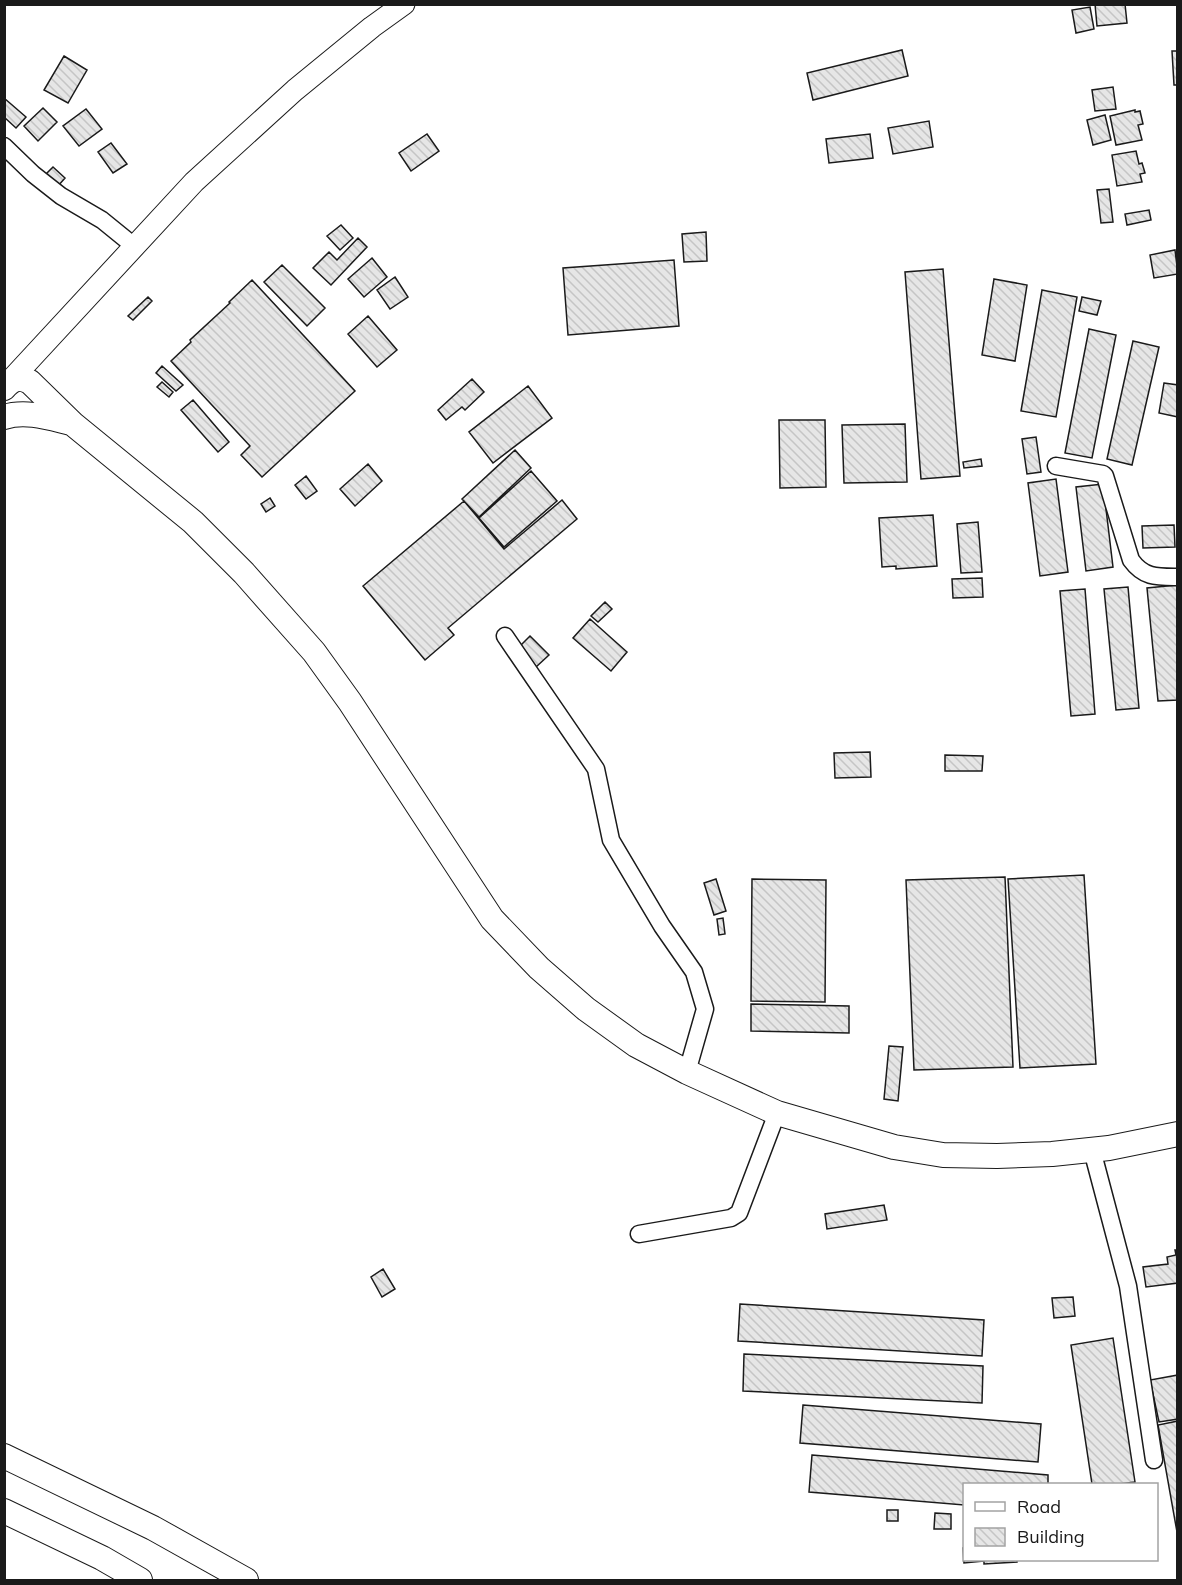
<svg xmlns="http://www.w3.org/2000/svg" width="1182" height="1585" font-family="Mulish,sans-serif">
	<defs>
		<pattern id="building-back-hatch" width="6" height="6" patternUnits="userSpaceOnUse" patternTransform="scale(1.5)"><rect width="6" height="6" fill="#e6e6e6"/><path d="M-1 5l2 2M0 0l6 6M5-1l2 2" fill="none" stroke="#c5c5c5"/></pattern>
	</defs>
	<rect width="100%" height="100%" fill="#fff"/>
	<path fill="url(#building-back-hatch)" stroke="#1a1a1a" stroke-width="1.5" d="M1095 4H1125L1127 23 1097 26Z
		M1090 7 1094 29 1076 33 1072 10Z
		M902 50 908 76 813 100 807 73Z
		M1172 51H1178V85H1174Z
		M64 56 87 70 68 103 44 90Z
		M1113 87 1116 109 1095 111 1092 90Z
		M4 98 26 117 16 128 4 117Z
		M43 108 57 122 38 141 24 126Z
		M86 109 102 129 79 146 63 126Z
		M1135 110V112L1140 111 1143 124 1138 125 1142 140 1116 145 1110 116Z
		M1105 115 1111 140 1093 145 1087 120Z
		M929 121 933 147 893 154 888 128Z
		M427 134 439 151 411 171 399 153Z
		M870 134 873 158 829 163 826 139Z
		M111 143 127 164 113 173 98 152Z
		M1136 151 1139 164 1142 163 1145 173 1140 174 1142 182 1117 186 1112 155Z
		M53 167 65 178 58 186 46 174Z
		M1109 189 1113 222 1101 223 1097 190Z
		M1149 210 1151 220 1127 225 1125 214Z
		M341 225 353 238 340 250 327 236Z
		M706 232 707 261 684 262 682 234Z
		M358 238 367 247 331 285 313 268 329 252 337 260Z
		M1175 250 1178 274 1154 278 1150 255Z
		M372 258 387 277 364 297 348 279Z
		M674 260 679 326 568 335 563 268Z
		M282 265 325 308 307 326 264 282Z
		M943 269 960 476 921 479 905 272Z
		M395 277 408 297 390 309 377 290Z
		M994 279 1027 285 1015 361 982 355Z
		M252 280 355 391 262 477 241 455 250 446 171 361 191 342 190 340 230 303 229 302Z
		M1042 290 1077 297 1056 417 1021 411Z
		M148 297 152 301 133 320 128 316Z
		M1082 297 1101 301 1097 315 1079 311Z
		M368 316 397 350 377 367 348 334Z
		M1089 329 1116 335 1092 458 1065 453Z
		M1133 341 1159 347 1132 465 1107 459Z
		M162 366 183 385 176 391 156 373Z
		M472 379 484 392 465 410 462 407 446 420 438 410Z
		M162 382 173 392 169 397 157 387Z
		M1164 383 1178 385V417L1159 413Z
		M528 386 552 418 493 463 469 432Z
		M193 400 229 442 218 452 181 410Z
		M779 420H825L826 487 780 488Z
		M905 424 907 482 844 483 842 425Z
		M1036 437 1041 472 1027 474 1022 439Z
		M515 450 531 468 479 517 462 499Z
		M981 459 982 466 964 468 963 462Z
		M368 464 382 481 355 506 340 489Z
		M531 471 557 501 504 547 479 518Z
		M306 476 317 491 306 499 295 485Z
		M1056 479 1068 572 1040 576 1028 483Z
		M1103 484 1113 567 1086 571 1076 487Z
		M270 498 275 506 266 512 261 504Z
		M562 500 577 519 448 628 454 635 425 660 363 586 464 501 504 549Z
		M933 515 937 566 896 569V566L882 567 879 518Z
		M978 522 982 572 961 573 957 524Z
		M1174 525 1175 547 1143 548 1142 526Z
		M982 578 983 597 953 598 952 579Z
		M1177 585 1178 700 1158 701 1147 588Z
		M1128 587 1139 708 1116 710 1104 589Z
		M1085 589 1095 714 1071 716 1060 591Z
		M605 602 612 609 598 622 591 616Z
		M590 619 627 652 611 671 573 638Z
		M530 636 549 655 536 667 518 648Z
		M870 752 871 777 835 778 834 753Z
		M945 755 983 756 982 771H945Z
		M1084 875 1096 1064 1020 1068 1008 879Z
		M1005 877 1013 1067 914 1070 906 880Z
		M716 879 726 911 714 915 704 883Z
		M752 879 826 880 825 1002 751 1001Z
		M723 918 725 934 719 935 717 919Z
		M751 1004 849 1006V1033L751 1031Z
		M889 1046 903 1047 898 1101 884 1099Z
		M884 1205 887 1220 827 1229 825 1214Z
		M1175 1250H1178V1283L1146 1287 1143 1267 1168 1264 1167 1257 1176 1255Z
		M383 1269 395 1289 382 1297 371 1277Z
		M1073 1297 1075 1316 1054 1318 1052 1298Z
		M740 1304 984 1320 982 1356 738 1341Z
		M1113 1338 1135 1482 1120 1484H1092L1071 1345Z
		M744 1354 983 1366 982 1403 743 1391Z
		M1178 1375V1419L1159 1422 1150 1380Z
		M803 1405 1041 1424 1038 1462 800 1443Z
		M1178 1421V1532H1177L1158 1425Z
		M812 1455 1048 1475V1484H964V1505L809 1492Z
		M887 1510H898V1521H887Z
		M935 1513 951 1514V1529H934Z
		M963 1548H964V1560H1017V1562L984 1564V1561L964 1563Z"/>
	<g fill="none" stroke-linecap="round" stroke-linejoin="round">
		<g stroke="#1a1a1a" stroke-width="19">
			<path id="minor" d="M4 146 33 174 61 196 102 220 134 246
				M1056 466 1103 474 1105 476 1131 560C1144 578 1157 577 1178 577
				M505 636 596 769 611 840 662 926 694 972 705 1009 687 1072
				M1092 1150 1128 1286 1154 1460
				M639 1234 731 1218 739 1213 777 1113"/>
		</g>
		<g stroke="#1a1a1a" stroke-width="23">
			<path id="major" d="M9 382 194 182 295 90 372 27 404 4"/>
		</g>
		<g stroke="#1a1a1a" stroke-width="26">
			<path id="highway" d="M4 388C12 379 19 376 30 382L73 424 193 522 244 573 314 652 350 702 492 919 539 968 586 1009 636 1045 687 1072 777 1113 894 1147 943 1155 997 1156 1052 1154 1109 1148 1178 1134
				M4 417C26 410 50 418 71 423
				M4 1456 153 1528 246 1580
				M4 1511 102 1558 140 1580"/>
		</g>
		<use href="#minor" stroke="#fff" stroke-width="16"/>
		<use href="#major" stroke="#fff" stroke-width="21"/>
		<use href="#highway" stroke="#fff" stroke-width="24"/>
	</g>
	<rect width="1182" height="1585" fill="none" stroke="#1a1a1a" stroke-width="12"/>
	<rect x="963" y="1483" width="195" height="78" fill="#ffffff" stroke="#a3a3a3" stroke-width="1.5"/>
	<rect x="975" y="1502" width="30" height="9" fill="#ffffff" stroke="#a3a3a3" stroke-width="1.5"/>
	<text x="1017" y="1513" font-size="18" fill="#1a1a1a">Road</text>
	<rect x="975" y="1528" width="30" height="18" fill="url(#building-back-hatch)" stroke="#a3a3a3" stroke-width="1.5"/>
	<text x="1017" y="1543" font-size="18" fill="#1a1a1a">Building</text>
</svg>
